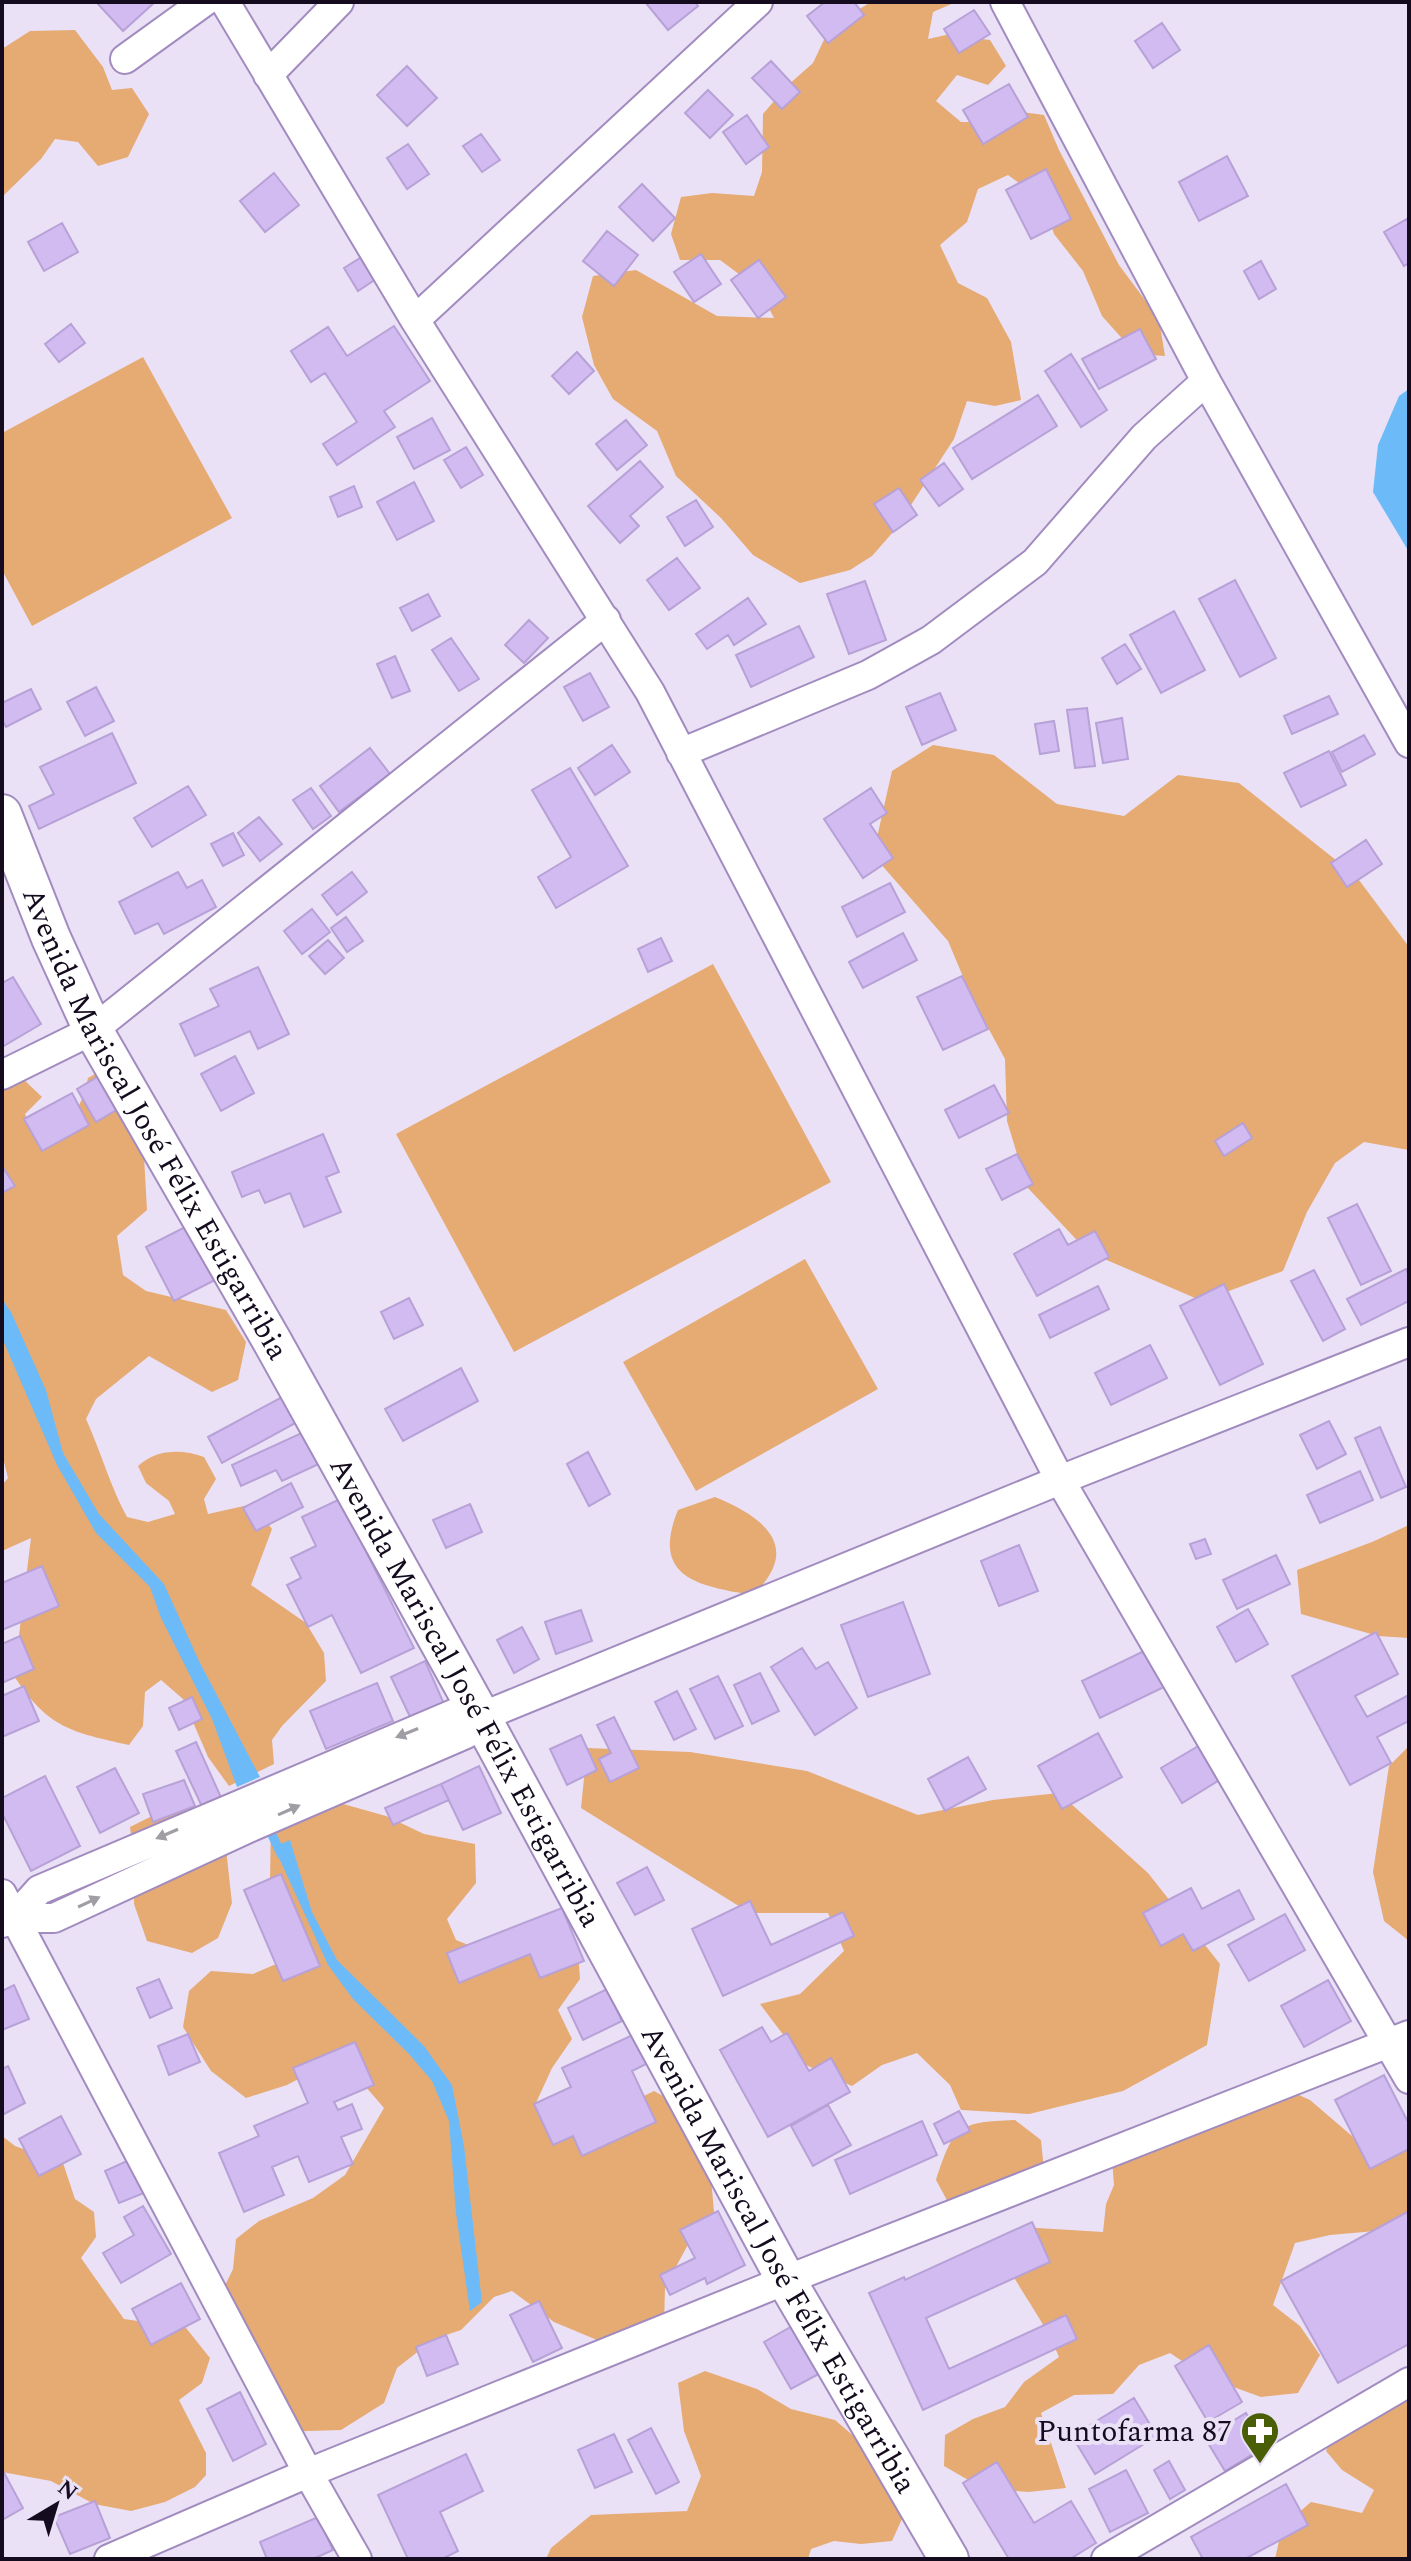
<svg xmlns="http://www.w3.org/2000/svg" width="1411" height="2561" font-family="Spectral,serif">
	<rect width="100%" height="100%" fill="#eae1f7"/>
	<path fill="#e6aa73" d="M871 2H956L933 12 928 39 946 35 990 40 1006 66 988 85 957 75 936 101 961 122H987L1015 111 1044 115 1059 150 1119 265 1159 319 1165 356 1136 354 1102 316 1083 271 1054 234 1044 201 1008 175 978 189 967 222 940 245 958 283 987 298 1011 342 1021 400 995 406 967 401 954 439 894 531 872 556 850 570 800 583 753 555 721 518 676 476 657 431 613 399 594 365 582 317 593 276 636 270 717 316 774 318 759 289 720 260H680L671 234 681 197 712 193 754 196 762 172 763 114 787 86 813 63 830 27Z
		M75 30 103 67 112 90 132 88 149 114 128 157 98 166 78 142 55 139 41 159 2 197V49L30 31Z
		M143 357 232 518 32 626 2 570V433Z
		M933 745 994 755 1057 804 1124 816 1178 775 1239 783 1356 876 1409 947V1150L1364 1142 1335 1163 1307 1212 1283 1271 1202 1301 1088 1252 1027 1187 1007 1121 1005 1059 972 998 948 941 873 855 892 771Z
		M713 964 831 1182 514 1352 396 1134Z
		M104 1069 144 1157 147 1210 117 1236 123 1275 146 1291 226 1310 246 1342 238 1380 212 1392 149 1356 96 1399 86 1419C101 1452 110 1486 127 1517L148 1522 175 1514 169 1501 146 1483 138 1466C157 1449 181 1449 204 1457L216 1479 204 1499 208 1514 253 1504 272 1529 251 1585 306 1623 324 1653 326 1681 282 1726 272 1740 274 1764 229 1786 208 1757 183 1699 161 1680 145 1692 143 1726 129 1745C71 1732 48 1728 14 1676L31 1538 2 1551V1485L8 1478 2 1454V1078L20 1076 42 1097 25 1114 31 1130C68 1122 80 1117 88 1078Z
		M805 1259 878 1389 696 1491 623 1362Z
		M715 1497C764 1517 803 1547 753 1595 699 1586 650 1578 678 1510Z
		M1409 1525V1638L1378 1636 1301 1614 1297 1570 1372 1542Z
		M1409 1746V1941L1384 1921 1373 1872 1389 1766Z
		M587 1748 690 1752 807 1771 918 1815 993 1800 1059 1793 1148 1873 1220 1964 1207 2045 1123 2091 1029 2114 961 2110 950 2085 917 2053 882 2065 852 2086 806 2065 760 2004 800 1994 844 1951 828 1913H750L581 1808Z
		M322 1798 386 1816 424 1834 475 1844 476 1883 447 1919 456 1940C492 1956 540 1959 578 1951L580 1979 558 2010 572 2039 552 2068 535 2105 617 2109 654 2091 694 2113 710 2167 714 2212 691 2239 665 2287 664 2325 643 2343 597 2340 554 2322 512 2291 494 2297 461 2330 434 2339 397 2368 384 2403 341 2430 275 2432 218 2300 233 2269 236 2239 259 2221 313 2198 345 2175 384 2108 359 2079 323 2066 287 2085 246 2098 211 2071 183 2027 189 1991 211 1971 253 1974 283 1961 270 1880 271 1822Z
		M164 1810 203 1811 225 1840 232 1903 218 1938 192 1953 147 1941 134 1904V1857L130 1827Z
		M1272 2083 1310 2100 1366 2148 1401 2146 1409 2151V2228L1330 2235 1295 2243 1273 2305 1300 2326 1320 2355 1298 2393 1261 2397 1206 2377 1170 2353 1139 2365 1113 2394 1074 2395 1041 2413 1066 2488 1028 2492 982 2488 944 2466 945 2435 973 2419 1005 2407 1024 2382 1059 2357C1044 2320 1019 2290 1001 2254L1021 2227 1103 2232 1106 2204 1114 2185 1111 2146Z
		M1015 2120 1041 2140 1044 2170 949 2204 936 2180C954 2126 957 2122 1015 2120Z
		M2 2136 15 2146 63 2163 75 2199 94 2212 96 2237 81 2258 124 2319 186 2328 210 2358 202 2383 179 2400 206 2453V2475L195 2487 165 2502 131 2511 94 2504 51 2481 2 2472Z
		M705 2371 757 2389 791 2409 835 2420 878 2457 907 2508 892 2541 861 2544 834 2541 811 2549 808 2559H546L551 2548 591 2515 687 2511 701 2476 684 2431 678 2383Z
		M1409 2390V2559H1275L1282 2527 1311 2502 1362 2513 1374 2490 1342 2470 1326 2451 1346 2405Z"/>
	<path fill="#6cbbf8" d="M1409 389V552L1373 492 1378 445 1399 396Z
		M2 1299 11 1312 46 1390 63 1453 99 1514 164 1584 199 1661 260 1777 237 1787 212 1719 161 1618 150 1587 96 1533 57 1465 2 1338Z
		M290 1840 312 1912 337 1960 424 2046 452 2085 464 2146 482 2302 470 2311 456 2213 449 2121 432 2081 409 2054 353 1999 328 1965 274 1847Z"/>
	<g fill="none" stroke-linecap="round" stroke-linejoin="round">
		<path stroke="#6cbbf8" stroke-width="9" d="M267 1824 281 1854"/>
	</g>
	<path fill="#d1bbf1" stroke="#b7a1d6" stroke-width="2" d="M100 2H155L123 31 98 4Z
		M645 2H695L698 6 668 30Z
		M825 2H854L864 15 828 43 807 16Z
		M974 10 990 34 959 53 944 29Z
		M1162 23 1180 50 1153 68 1135 41Z
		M771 61 800 92 782 109 752 78Z
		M407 66 437 98 407 126 377 95Z
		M1009 84 1028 117 983 144 963 110Z
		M708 90 733 115 710 138 685 113Z
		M747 115 769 147 746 164 723 132Z
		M481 134 500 160 482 172 463 146Z
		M408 144 429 174 407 189 387 158Z
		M1227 156 1248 196 1199 221 1179 182Z
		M1046 169 1071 219 1031 239 1006 190Z
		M274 173 299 205 265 232 240 201Z
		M642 184 675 218 653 241 619 207Z
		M1407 219 1409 223V263L1404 266 1384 232Z
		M62 223 78 252 44 271 28 242Z
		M607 231 638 255 614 286 583 261Z
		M368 253 382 275 358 291 344 268Z
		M701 254 721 284 694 302 674 272Z
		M759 260 786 297 758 318 731 280Z
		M1261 261 1276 289 1259 299 1244 271Z
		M71 324 85 343 59 362 45 344Z
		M394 326 430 381 384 411 395 427 337 465 323 444 357 422 325 373 311 382 291 351 328 327 347 356Z
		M1140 329 1156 359 1099 389 1082 359Z
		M577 352 594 371 569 394 552 376Z
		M1071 354 1107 410 1081 427 1045 371Z
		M1038 395 1057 426 972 479 953 448Z
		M432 418 450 450 414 469 397 437Z
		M626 420 647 445 617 470 596 444Z
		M466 447 483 475 461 488 444 460Z
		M640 461 663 487 630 516 639 526 620 543 588 506Z
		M944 463 963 489 939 506 920 480Z
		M414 482 434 521 397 540 377 502Z
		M354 486 362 507 338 517 330 497Z
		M899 488 917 515 893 532 874 504Z
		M696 500 713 527 685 546 667 517Z
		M677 558 700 588 669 610 647 580Z
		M1235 580 1276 658 1240 677 1199 599Z
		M865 581 886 640 849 654 827 594Z
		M428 594 440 616 412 631 400 608Z
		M748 598 766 624 734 645 728 635 707 649 696 634Z
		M1174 611 1205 670 1161 693 1130 635Z
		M529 620 548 638 524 663 505 645Z
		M799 626 814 657 751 687 736 655Z
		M451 638 479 679 459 691 432 650Z
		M1125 644 1141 669 1117 684 1102 658Z
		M395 656 410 691 392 698 377 664Z
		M590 673 609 707 583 721 564 687Z
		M96 687 114 721 85 736 67 702Z
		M31 689 41 709 6 727 2 720V703Z
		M940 693 956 730 922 745 906 707Z
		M1329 696 1338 714 1292 734 1284 716Z
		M1087 708 1095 766 1075 768 1067 710Z
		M1122 718 1128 759 1103 763 1096 723Z
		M1054 721 1059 751 1040 754 1035 724Z
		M112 733 136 783 39 829 29 806 54 794 40 767Z
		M1364 735 1375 754 1342 772 1332 752Z
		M612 745 630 772 595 795 578 768Z
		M370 748 390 774 339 812 320 786Z
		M1329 751 1346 785 1301 807 1284 773Z
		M570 768 628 866 556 908 538 877 571 857 532 790Z
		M188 786 206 815 152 847 134 818Z
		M311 788 331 816 313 829 293 800Z
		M871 788 887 813 870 824 893 858 863 878 824 819Z
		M259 817 282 844 260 861 238 833Z
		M233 833 244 855 223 866 211 844Z
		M1366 840 1382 864 1347 887 1331 863Z
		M178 872 187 888 202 880 216 907 164 934 158 923 135 934 119 902Z
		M352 872 367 892 337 915 322 895Z
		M890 883 905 912 857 937 842 907Z
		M312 909 330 932 302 954 284 931Z
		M346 917 363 941 347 952 331 928Z
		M903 933 917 960 863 988 849 962Z
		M661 938 672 961 648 972 638 949Z
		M328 940 344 958 325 974 309 956Z
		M258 967 289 1034 258 1049 250 1031 195 1056 180 1024 219 1006 210 989Z
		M962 976 988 1029 943 1050 917 997Z
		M13 977 41 1024 2 1047V983Z
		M235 1056 254 1093 221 1111 201 1074Z
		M104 1073 123 1106 96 1122 77 1089Z
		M994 1085 1009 1113 959 1138 945 1110Z
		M72 1093 89 1125 42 1151 24 1119Z
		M1243 1123 1252 1138 1224 1156 1215 1141Z
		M323 1134 339 1172 326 1177 341 1212 304 1227 290 1193 265 1203 259 1190 242 1197 232 1172Z
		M1017 1154 1033 1184 1002 1200 986 1169Z
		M2 1166 15 1186 2 1193Z
		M1357 1204 1391 1271 1361 1285 1328 1218Z
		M187 1226 215 1280 174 1301 146 1247Z
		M1059 1229 1068 1245 1095 1231 1109 1257 1037 1296 1014 1254Z
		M1406 1269 1409 1275V1301L1361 1325 1347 1299Z
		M1314 1270 1345 1329 1323 1341 1291 1281Z
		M1224 1284 1263 1364 1220 1385 1180 1306Z
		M1098 1286 1109 1309 1050 1338 1039 1315Z
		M409 1298 423 1325 394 1339 381 1312Z
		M1150 1345 1167 1378 1111 1405 1095 1373Z
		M461 1368 478 1401 403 1441 385 1409Z
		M284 1396 299 1421 222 1463 208 1437Z
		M1329 1421 1346 1454 1317 1469 1300 1435Z
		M1380 1427 1406 1487 1381 1498 1355 1438Z
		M306 1431 321 1463 282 1481 276 1470 241 1486 232 1465Z
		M588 1452 610 1494 589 1506 567 1464Z
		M1360 1471 1373 1500 1320 1523 1307 1495Z
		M291 1483 303 1507 256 1531 243 1508Z
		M340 1499 414 1648 361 1673 332 1615 308 1627 287 1585 301 1578 291 1558 316 1546 302 1517Z
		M470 1504 482 1532 446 1548 433 1520Z
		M1205 1539 1211 1554 1196 1559 1190 1544Z
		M1019 1545 1038 1591 999 1606 981 1561Z
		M1276 1555 1290 1584 1237 1609 1223 1580Z
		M42 1566 59 1606 2 1630V1583Z
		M903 1602 930 1674 868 1697 841 1625Z
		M1248 1609 1268 1644 1236 1662 1217 1627Z
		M581 1610 592 1641 556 1654 545 1622Z
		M522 1627 539 1659 514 1673 497 1640Z
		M1376 1632 1398 1674 1355 1696 1367 1717 1409 1695V1721L1377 1737 1391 1763 1350 1785 1292 1676Z
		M20 1636 34 1669 2 1683V1644Z
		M802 1648 816 1669 828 1662 857 1708 815 1735 771 1667Z
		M1146 1650 1164 1687 1100 1718 1082 1681Z
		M425 1661 445 1706 412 1721 391 1677Z
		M760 1673 779 1711 752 1724 734 1685Z
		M718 1676 743 1726 715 1739 690 1689Z
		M377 1683 393 1721 326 1749 310 1711Z
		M24 1686 39 1721 2 1737V1696Z
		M677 1691 696 1729 674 1740 655 1702Z
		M192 1697 202 1719 179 1730 169 1708Z
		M614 1717 639 1768 610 1782 599 1759 611 1753 597 1725Z
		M1098 1733 1122 1777 1062 1809 1038 1766Z
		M581 1735 597 1770 567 1785 550 1749Z
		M196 1742 224 1804 205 1813 176 1751Z
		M1205 1742 1226 1776 1182 1803 1161 1768Z
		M968 1757 986 1789 945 1811 928 1779Z
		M479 1766 501 1813 463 1830 441 1784Z
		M115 1768 139 1813 100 1833 77 1787Z
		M45 1776 80 1846 31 1871 2 1813V1798Z
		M184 1780 195 1806 153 1822 143 1794Z
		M441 1784 449 1800 393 1825 385 1808Z
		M647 1867 664 1900 635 1915 617 1883Z
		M281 1874 320 1966 283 1981 244 1890Z
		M1191 1888 1202 1909 1239 1890 1254 1919 1193 1951 1183 1934 1161 1946 1143 1913Z
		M750 1901 771 1945 843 1912 854 1936 723 1996 692 1929Z
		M562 1908 584 1961 540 1978 530 1954 459 1983 447 1953Z
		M1285 1914 1305 1950 1249 1981 1228 1945Z
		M159 1979 172 2008 150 2018 137 1988Z
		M1328 1980 1351 2021 1304 2047 1281 2006Z
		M14 1985 29 2019 2 2030V1991Z
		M607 1989 622 2021 583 2040 568 2008Z
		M762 2027 771 2042 787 2033 809 2071 831 2058 850 2092 768 2137 720 2050Z
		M639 2032 652 2061 632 2071 656 2122 582 2156 573 2136 553 2145 534 2104 571 2087 562 2068Z
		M188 2034 200 2062 169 2075 158 2046Z
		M355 2042 374 2085 334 2102 338 2110 352 2104 362 2129 341 2137 353 2164 309 2182 298 2156 272 2167 284 2195 244 2212 219 2153 259 2136 254 2126 308 2103 293 2068Z
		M8 2066 25 2103 2 2115V2069Z
		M1384 2075 1409 2124V2149L1370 2169 1335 2100Z
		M828 2105 851 2145 813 2166 791 2126Z
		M959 2111 970 2131 944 2144 934 2124Z
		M61 2116 81 2154 39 2176 19 2139Z
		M922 2121 937 2155 850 2194 835 2160Z
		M129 2160 144 2193 119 2203 105 2171Z
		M143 2206 171 2254 121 2283 103 2253 134 2235 124 2217Z
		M718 2211 745 2265 707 2284 705 2278 670 2295 660 2275 695 2258 680 2230Z
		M1409 2211V2344L1338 2383 1281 2281Z
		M1032 2222 1050 2262 926 2318 949 2369 1066 2315 1077 2339 923 2410 869 2293 904 2277 905 2280Z
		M181 2283 200 2319 151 2345 132 2309Z
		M539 2301 562 2348 533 2362 510 2315Z
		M801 2321 828 2369 791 2389 764 2342Z
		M446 2335 458 2364 427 2376 416 2347Z
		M1209 2345 1242 2402 1208 2422 1175 2366Z
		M240 2392 266 2444 233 2461 207 2409Z
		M1134 2398 1157 2436 1095 2474 1072 2436Z
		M1246 2413 1266 2446 1225 2471 1205 2438Z
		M651 2428 679 2482 656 2494 628 2440Z
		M614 2434 632 2472 595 2488 578 2450Z
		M466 2454 483 2491 440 2512 458 2551 442 2559H408L378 2495Z
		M1169 2461 1185 2490 1170 2499 1154 2470Z
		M997 2462 1034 2523 1071 2501 1096 2543 1070 2559H1009L963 2483Z
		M2 2469 23 2508 2 2520Z
		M1126 2470 1148 2513 1110 2532 1089 2489Z
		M1286 2484 1308 2525 1245 2559H1203L1191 2537Z
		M95 2501 110 2538 70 2554 54 2517Z
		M318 2517 333 2550 313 2559H267L260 2542Z"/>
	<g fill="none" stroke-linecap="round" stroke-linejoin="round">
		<g stroke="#a18bbf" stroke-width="32">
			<path id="minor" d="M225 2 415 320 650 692 1060 1480 1409 2079
				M1005 2 1206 381 1409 743
				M125 59 204 2
				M268 75 339 2
				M415 320 758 2
				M681 753 868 675 931 640 1035 562 1144 437 1206 381
				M2 1075 93 1030 606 620
				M2 1894 308 2473 357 2559
				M14 1918 39 1890 456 1713 481 1717
				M2 1923 14 1918H54L251 1827 466 1734 481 1717 1060 1480 1409 1342
				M109 2559 308 2473 786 2280 1409 2035
				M1106 2559 1409 2382"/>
		</g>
		<g stroke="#a18bbf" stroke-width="42">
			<g id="secondary">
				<path id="s1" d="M2 814 51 938 93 1030 272 1341 481 1717 786 2280 949 2559"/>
			</g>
		</g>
		<use href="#minor" stroke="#fff" stroke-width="28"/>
		<use href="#secondary" stroke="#fff" stroke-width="38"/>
	</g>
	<defs><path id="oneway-solid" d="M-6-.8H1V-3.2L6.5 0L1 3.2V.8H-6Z" transform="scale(2)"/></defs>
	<g fill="#a19da5">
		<use href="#oneway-solid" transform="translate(407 1733) rotate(158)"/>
		<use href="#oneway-solid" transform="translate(289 1810) rotate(-24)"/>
		<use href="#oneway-solid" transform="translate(167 1834) rotate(157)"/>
		<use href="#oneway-solid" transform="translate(89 1902) rotate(-25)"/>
	</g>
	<defs>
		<g id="pharmacy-pin" transform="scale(2)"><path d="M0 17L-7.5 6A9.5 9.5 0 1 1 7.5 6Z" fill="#495e06" stroke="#eae1f7"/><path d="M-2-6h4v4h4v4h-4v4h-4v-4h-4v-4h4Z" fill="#fff"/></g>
	</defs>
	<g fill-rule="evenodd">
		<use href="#pharmacy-pin" x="1260" y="2431"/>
	</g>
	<g text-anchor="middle" stroke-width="8" stroke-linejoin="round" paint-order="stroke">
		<g font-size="30" fill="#140b1e" stroke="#eae1f7">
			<text dy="10" stroke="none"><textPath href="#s1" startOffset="346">Avenida Mariscal José Félix Estigarribia</textPath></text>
			<text dy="10" stroke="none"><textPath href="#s1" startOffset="994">Avenida Mariscal José Félix Estigarribia</textPath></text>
			<text dy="10" stroke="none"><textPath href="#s1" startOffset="1642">Avenida Mariscal José Félix Estigarribia</textPath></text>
		</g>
		<g font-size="30" fill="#140b1e" stroke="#eae1f7" text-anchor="end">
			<text x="1232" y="2441">Puntofarma 87</text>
		</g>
	</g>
	<rect width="1411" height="2561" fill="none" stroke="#140b1e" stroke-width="8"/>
	<g transform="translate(56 2505) rotate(38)" stroke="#eae1f7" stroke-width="6" paint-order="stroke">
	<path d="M0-6L14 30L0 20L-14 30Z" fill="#140b1e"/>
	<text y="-12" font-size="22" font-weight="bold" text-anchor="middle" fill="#140b1e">N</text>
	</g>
</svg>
